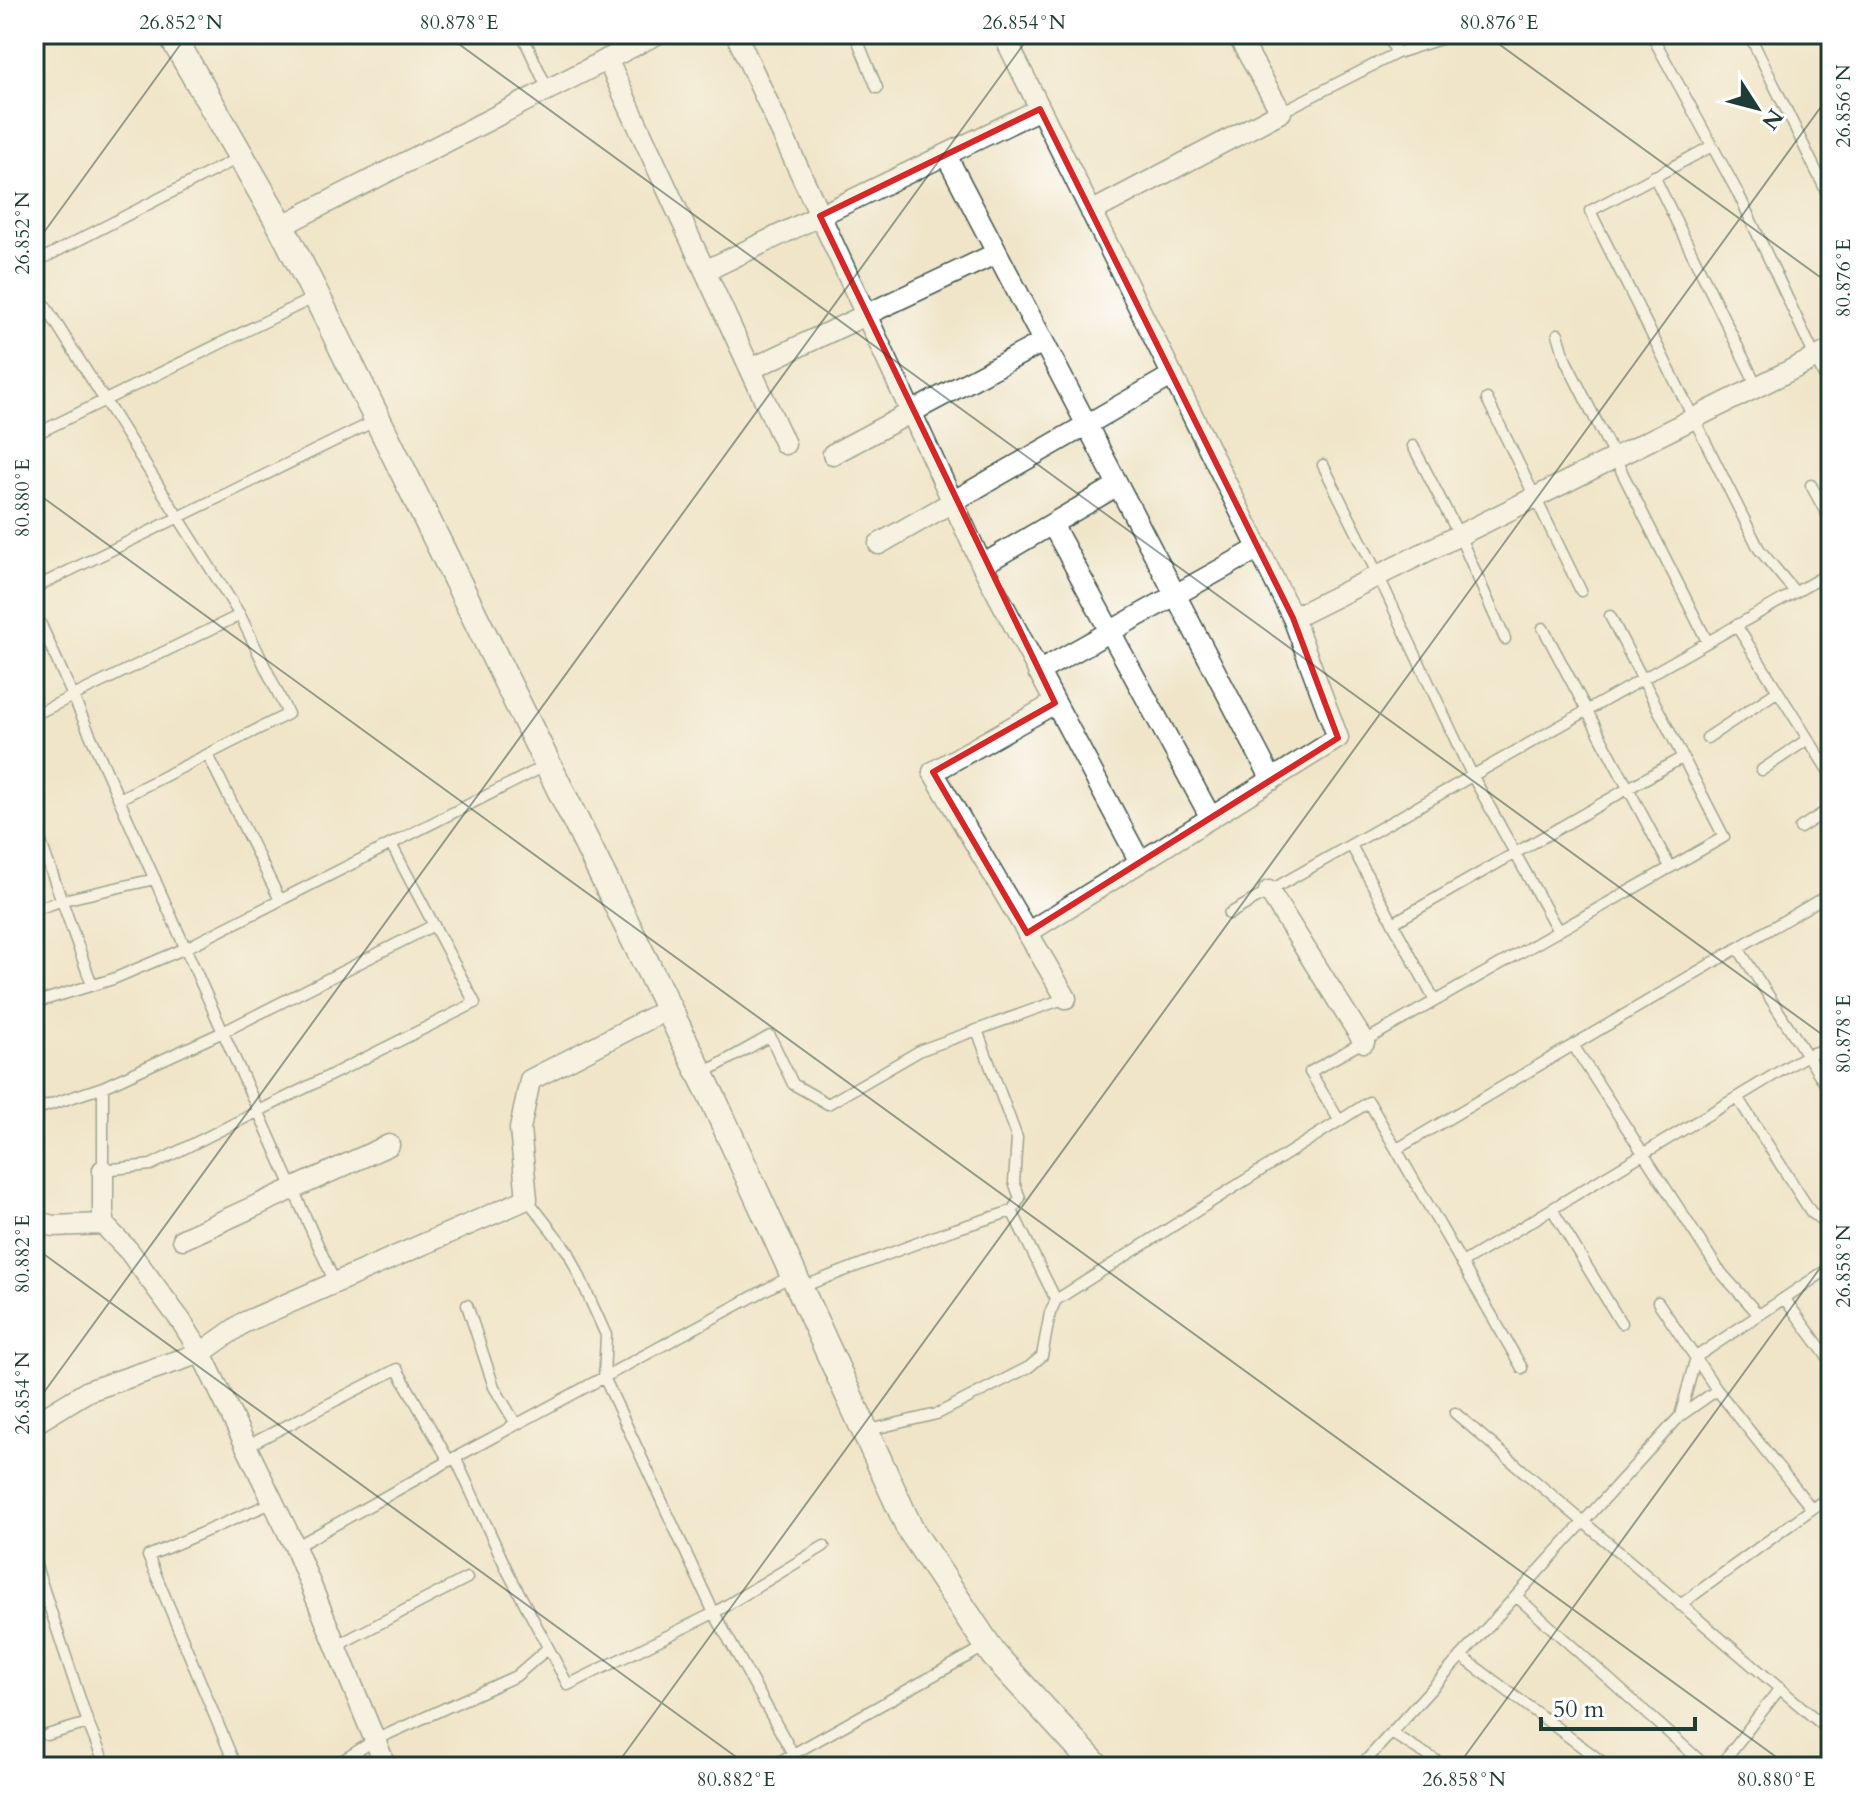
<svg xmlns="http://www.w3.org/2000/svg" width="1865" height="1801" font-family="Cardo,serif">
	<rect width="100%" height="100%" fill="#fff"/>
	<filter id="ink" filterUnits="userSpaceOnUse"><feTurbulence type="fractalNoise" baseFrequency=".0125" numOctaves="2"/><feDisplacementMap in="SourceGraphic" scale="16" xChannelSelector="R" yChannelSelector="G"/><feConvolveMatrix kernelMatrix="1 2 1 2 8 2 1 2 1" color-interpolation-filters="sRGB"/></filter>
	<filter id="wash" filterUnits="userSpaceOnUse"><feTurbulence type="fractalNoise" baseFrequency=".006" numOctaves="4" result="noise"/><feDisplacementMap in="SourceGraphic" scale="32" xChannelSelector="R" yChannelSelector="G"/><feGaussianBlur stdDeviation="1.8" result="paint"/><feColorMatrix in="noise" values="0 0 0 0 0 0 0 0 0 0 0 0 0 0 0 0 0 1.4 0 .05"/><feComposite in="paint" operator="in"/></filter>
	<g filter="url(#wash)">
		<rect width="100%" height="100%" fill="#f0e5c9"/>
	</g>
	<g filter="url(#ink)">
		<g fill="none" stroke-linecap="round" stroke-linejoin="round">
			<g stroke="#3e564a" stroke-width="13">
				<path id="service" d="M522 34 548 90
					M855 34 877 88
					M1386 34 1397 53
					M1651 34 1739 195 1831 391
					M1749 34 1831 201
					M1281 112 1397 53 1456 34
					M1712 146 1590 211 1759 549 1795 592
					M1654 176 1757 386
					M34 263 242 156
					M34 288 240 615 288 714 119 799
					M1558 334 1566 361 1707 641
					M1487 399 1581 591
					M34 435 315 297
					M1413 446 1459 535 1505 639
					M1323 465 1378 575 1472 775 1558 931
					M1811 485 1831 522
					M34 588 375 421
					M34 609 335 1283
					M1736 625 1831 775
					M1543 628 1670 867
					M34 715 240 615
					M1707 738 1778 691
					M208 755 280 900
					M1762 770 1808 739
					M34 823 92 985
					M1800 828 1831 808
					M1351 845 1435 1001
					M34 910 63 900 155 879
					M1229 914 1831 572
					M1393 923 1683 757
					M1738 948 1831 1093
					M1830 977 1831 976
					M34 1003 113 979 186 948 547 765
					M977 1030 1017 1138 1014 1182 1020 1198 1012 1211
					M1573 1045 1718 1269 1759 1315
					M702 1074 770 1036 793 1084 828 1104 921 1050 1066 998
					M103 1087V1170L151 1165 475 1003 391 844
					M1737 1097 1811 1212 1831 1227
					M34 1110 103 1087 223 1032 434 925
					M1339 1120 1310 1072 1724 837 1610 616
					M1397 1149 1831 893
					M527 1199 569 1253 606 1335 604 1377 714 1613 793 1754
					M1552 1209 1621 1323
					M1462 1263 1807 1055 1831 1047
					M799 1288 949 1231 1012 1211 1056 1300
					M1784 1298 1831 1362
					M1658 1302 1717 1390 1812 1509
					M467 1305 494 1387 516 1424 510 1427
					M1455 1413 1831 1732
					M1680 1416 1696 1357 1831 1267
					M865 1431 937 1414 1029 1367 1042 1356 1050 1313 1056 1300 1369 1102 1522 1368
					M247 1446 397 1369 449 1461
					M455 1457 508 1572 568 1685 714 1613 824 1546
					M295 1547 449 1461 791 1276
					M34 1560 88 1723
					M1516 1596 1707 1767
					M1680 1605 1831 1495
					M336 1646 467 1578
					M1461 1656 1609 1767
					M1391 1733 1447 1767
					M47 1735 88 1723 106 1767
					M236 1767 148 1556 274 1502
					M332 1767 375 1740 516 1676 548 1648
					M770 1767 986 1646
					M1360 1767 1680 1416 1717 1390
					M1719 1767 1780 1688"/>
			</g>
			<g stroke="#3e564a" stroke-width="23">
				<path id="minor" d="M736 34 982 565 1140 862
					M1003 34 1293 618 1338 738 1027 933
					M607 59 785 444
					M946 155 1272 780
					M1091 212 1281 112 1237 34
					M281 226 657 34
					M705 271 1040 109
					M751 369 997 253
					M833 454 1043 342
					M1052 524 1211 818
					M879 544 1173 375
					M982 565 1118 485
					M1293 618 1831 350
					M1038 672 1259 548
					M1055 703 933 772 1066 998
					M1269 891 1364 1042
					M34 1221 53 1226 103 1224 129 1251 181 1321 201 1353 295 1547 386 1767
					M103 1224V1170
					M183 1239 389 1145
					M34 1424 88 1391 201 1353 243 1323 527 1199 520 1129 530 1080 668 1009"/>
			</g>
			<g stroke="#3e564a" stroke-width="29">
				<path id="tertiary" d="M171 34 281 226 317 297 713 1099 910 1529 994 1655 1097 1767"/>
			</g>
			<use href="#service" stroke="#fff" stroke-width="10"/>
			<use href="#minor" stroke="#fff" stroke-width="20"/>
			<use href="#tertiary" stroke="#fff" stroke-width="26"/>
		</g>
	</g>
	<path d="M0 0H1865V1801H0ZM1040 109 1293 618 1338 738 1027 933 933 772 1055 703 820 216Z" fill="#f0e5c9" fill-opacity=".55" fill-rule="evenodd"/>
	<path fill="none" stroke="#d62828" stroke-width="6" stroke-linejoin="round" d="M1040 109 1293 618 1338 738 1027 933 933 772 1055 703 820 216Z"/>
	<path fill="none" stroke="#1f3d34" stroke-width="2" stroke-opacity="0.45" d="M445 34 1831 1041M1485 34 1831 285M34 246 188 34M34 491 1790 1767M34 1247 750 1767M34 1406 1031 34M615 1767 1831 93M1457 1767 1831 1253"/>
	<rect width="1865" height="1801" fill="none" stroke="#fff" stroke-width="88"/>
	<g transform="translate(1757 108) rotate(126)" stroke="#ffffff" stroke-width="6" paint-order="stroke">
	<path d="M0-6L14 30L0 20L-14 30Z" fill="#1f3d34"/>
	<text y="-12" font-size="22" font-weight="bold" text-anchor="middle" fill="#1f3d34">N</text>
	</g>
	<path d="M1541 1717v12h154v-12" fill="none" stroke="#1f3d34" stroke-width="4"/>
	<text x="1553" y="1717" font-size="24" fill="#1f3d34" stroke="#ffffff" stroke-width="6" paint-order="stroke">50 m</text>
	<rect x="44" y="44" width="1777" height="1713" fill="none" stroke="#1f3d34" stroke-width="3"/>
	<g font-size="20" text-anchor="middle" fill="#1f3d34">
		<text x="181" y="29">26.852°N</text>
		<text x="459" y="29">80.878°E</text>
		<text x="1024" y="29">26.854°N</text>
		<text x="1499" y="29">80.876°E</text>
		<text transform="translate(1843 106) rotate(-90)" y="7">26.856°N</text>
		<text transform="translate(22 233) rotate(-90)" y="7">26.852°N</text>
		<text transform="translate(1843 278) rotate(-90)" y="7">80.876°E</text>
		<text transform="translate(22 498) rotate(-90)" y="7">80.880°E</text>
		<text transform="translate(1843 1034) rotate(-90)" y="7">80.878°E</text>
		<text transform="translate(22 1254) rotate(-90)" y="7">80.882°E</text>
		<text transform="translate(1843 1266) rotate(-90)" y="7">26.858°N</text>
		<text transform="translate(22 1393) rotate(-90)" y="7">26.854°N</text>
		<text x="736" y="1786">80.882°E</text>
		<text x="1464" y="1786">26.858°N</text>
		<text x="1776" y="1786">80.880°E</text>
	</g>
</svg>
